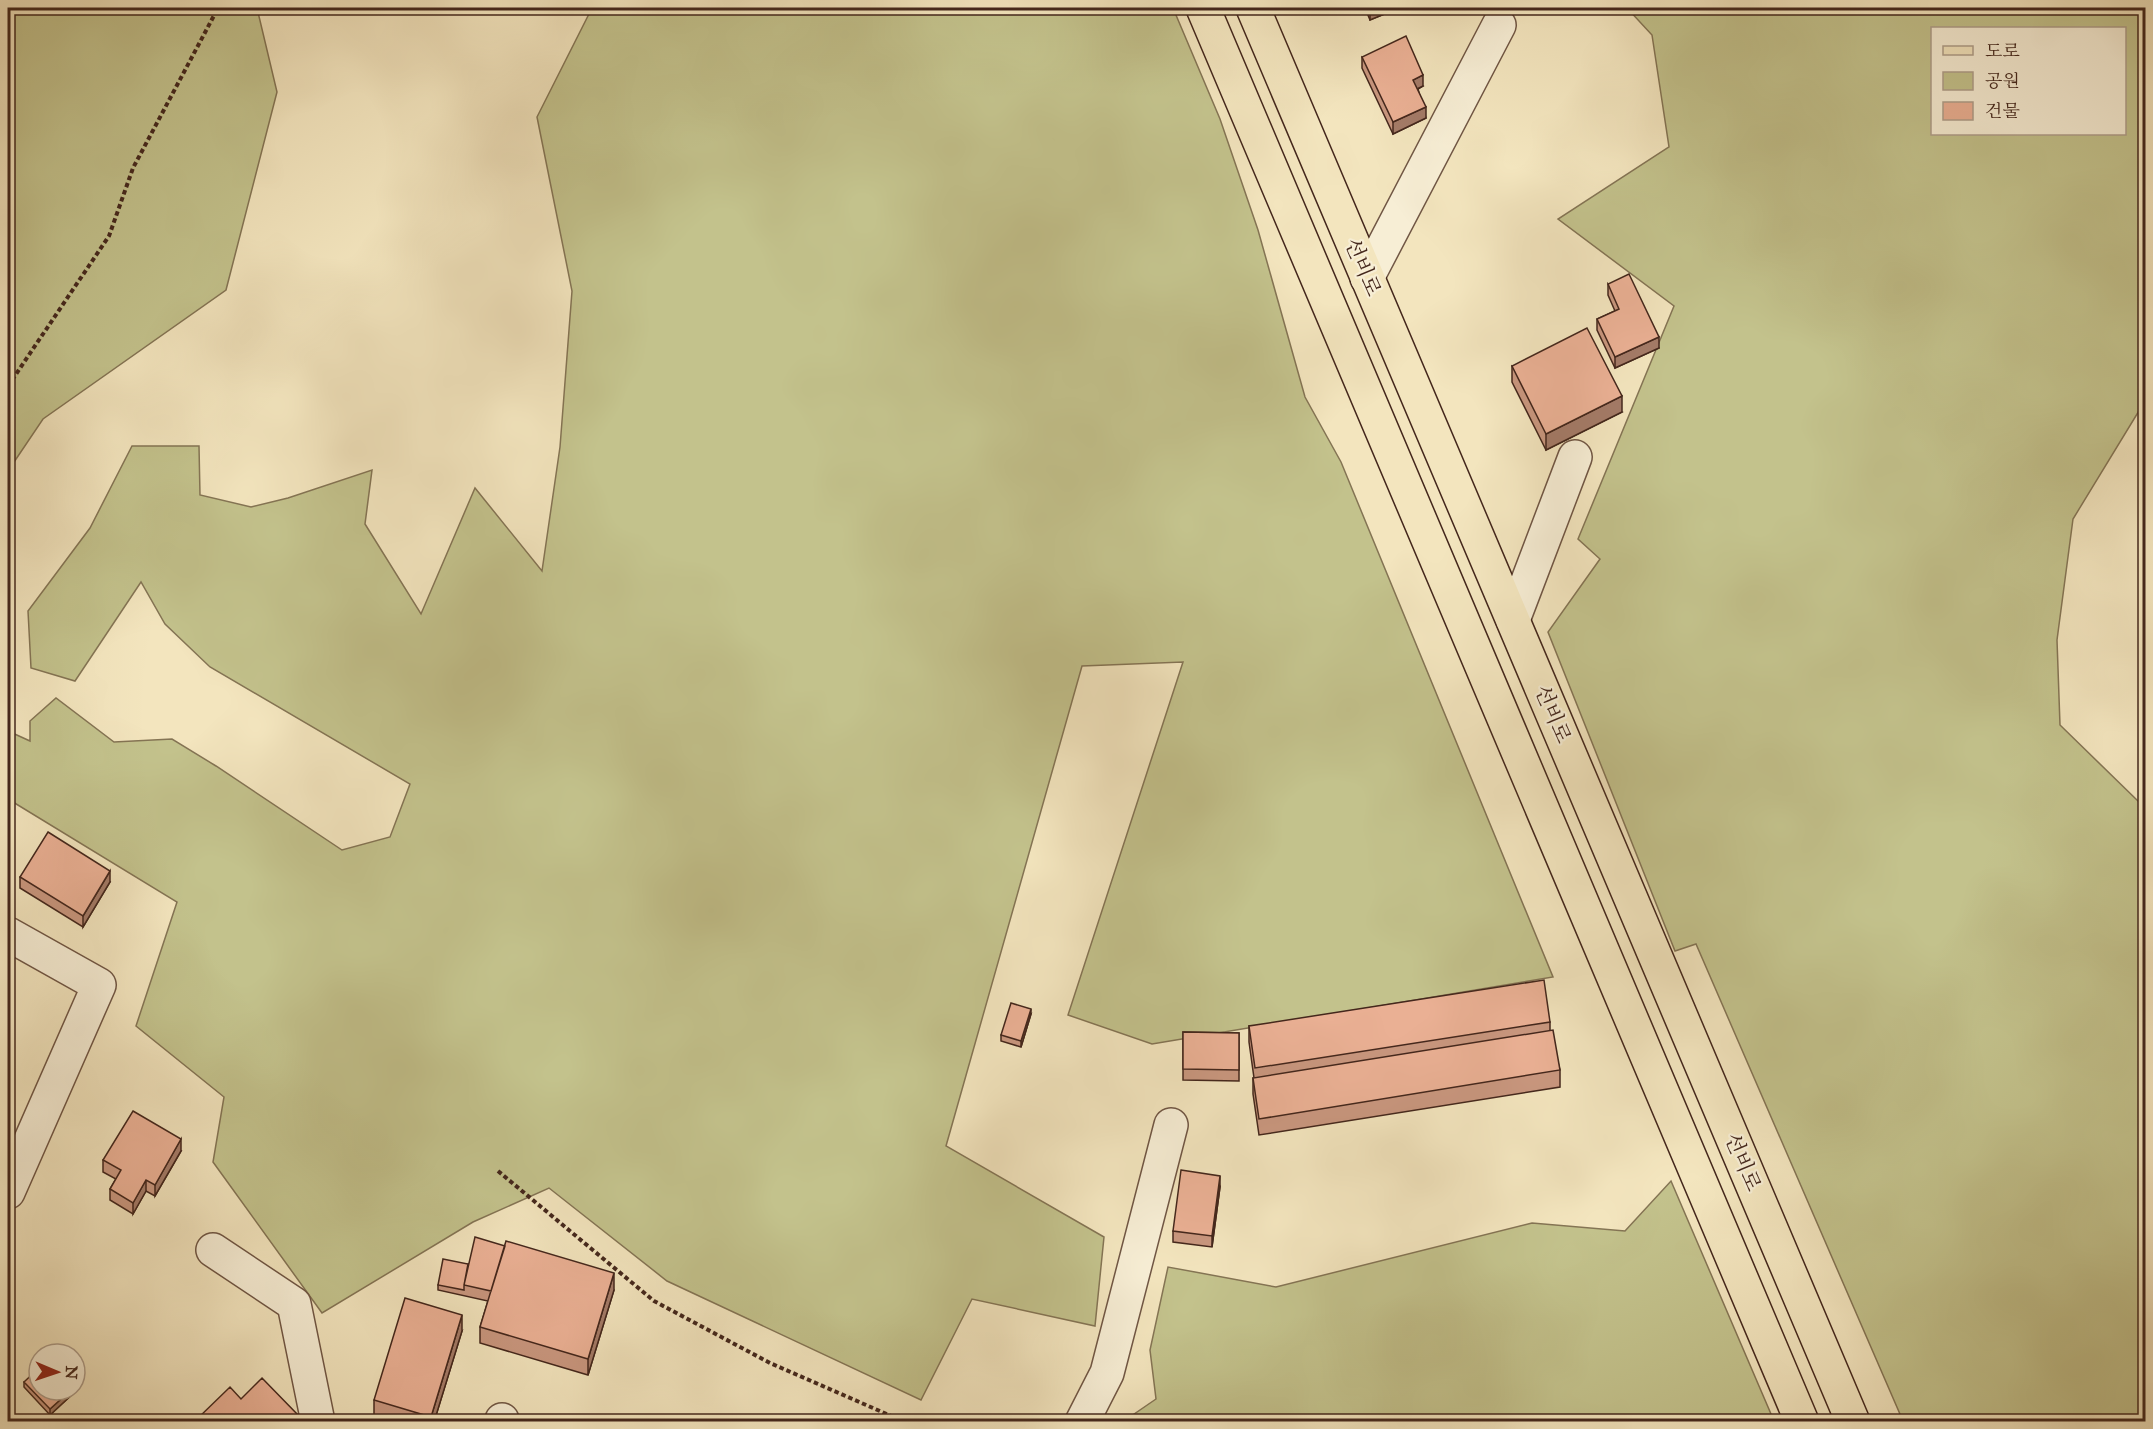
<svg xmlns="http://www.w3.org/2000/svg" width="2153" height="1429" font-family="'IM FELL Great Primer','Noto Serif KR',serif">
	<rect width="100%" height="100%" fill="#f3e5be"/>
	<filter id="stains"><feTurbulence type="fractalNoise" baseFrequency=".00333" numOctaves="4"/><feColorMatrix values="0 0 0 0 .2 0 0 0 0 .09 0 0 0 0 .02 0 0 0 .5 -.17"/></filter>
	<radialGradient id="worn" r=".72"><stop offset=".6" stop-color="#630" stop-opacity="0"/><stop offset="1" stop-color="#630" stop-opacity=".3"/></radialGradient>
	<path fill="#c3c28c" stroke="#847454" stroke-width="1.5" fill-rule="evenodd" d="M8 8H257L277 92 226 290 43 419 8 471Z
		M592 8H1173L1220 119 1258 230 1305 397 1341 462 1553 977 1152 1044 1068 1015 1183 662 1082 666 946 1146 1104 1237 1095 1326 972 1299 921 1400 667 1281 549 1188 473 1222 322 1313 213 1162 224 1097 136 1026 177 902 8 799V731L30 741V721L56 698 114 742 172 739 216 766 342 850 390 837 410 784 210 667 165 624 141 582 75 681 31 668 28 611 90 528 132 446H199L200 495 251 507 288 498 372 470 365 524 421 614 475 488 542 571 560 447 572 291 537 117Z
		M1627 8H2145V401L2073 519 2057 640 2060 725 2139 802 2145 801V1421H1903L1696 944 1675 951 1548 632 1600 559 1578 539 1674 306 1558 219 1669 147 1652 35ZM1932 28H2124V134H1932Z
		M1671 1181 1774 1421H1124L1156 1399 1150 1350 1168 1267 1276 1287 1532 1223 1625 1231Z"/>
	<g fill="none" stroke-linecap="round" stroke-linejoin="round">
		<g stroke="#705644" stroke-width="36">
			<path id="minor" d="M1367 278 1499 25
				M1513 620 1575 457
				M8 934 99 985 8 1192
				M213 1250 294 1304 318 1422
				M502 1420V1422
				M1082 1422 1107 1373 1171 1125"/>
		</g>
		<g stroke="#44271c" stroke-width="36">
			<path id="major" d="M1203 8 1802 1422
				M1253 8 1853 1422"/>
		</g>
		<path stroke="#44271c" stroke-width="4" stroke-dasharray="4.5 3" stroke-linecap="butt" d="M8 386 109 236 133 168 218 8
			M498 1171 654 1301 770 1363 905 1422"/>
		<use href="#minor" stroke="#f7eed5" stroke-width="33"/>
		<use href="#major" stroke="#f3e5be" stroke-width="33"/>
	</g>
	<path fill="#c9977f" stroke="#44271c" stroke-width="1.5" d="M1365 8H1399L1370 20Z
		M1362 57 1423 86 1418 89 1426 118 1393 134 1362 68Z
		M1608 284 1659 348 1615 368 1597 330V319L1615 311 1608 295Z
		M1512 366 1622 412 1546 450 1512 382Z
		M20 877 110 882 83 927 20 888Z
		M1031 1014 1021 1047 1001 1041V1035Z
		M1550 1022V1031L1560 1070V1087L1259 1135 1253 1094V1078H1254L1249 1042V1026Z
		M1183 1032 1239 1033V1081L1183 1080Z
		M181 1151 155 1196 146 1191 133 1214 110 1200V1189L116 1179 103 1172V1160Z
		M1220 1187 1212 1247 1173 1242V1231Z
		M468 1264 614 1290 588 1375 480 1343V1327L488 1301 438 1290V1285Z
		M462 1331 434 1422H392L374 1416V1400Z
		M24 1382 77 1390 50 1415 24 1387Z"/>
	<path fill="#a47b68" stroke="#44271c" stroke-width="1.5" d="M1373 8H1399L1370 20V9Z
		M1423 75V86L1413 91V80Z
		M1426 107V118L1393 134V122Z
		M1659 337V348L1615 368V357Z
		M1622 396V412L1546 450V434Z
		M110 871V882L83 927V916Z
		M1031 1009V1014L1021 1047V1041Z
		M181 1139V1151L155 1196V1185Z
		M1220 1176V1187L1212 1247V1236Z
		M146 1180V1191L133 1214V1203Z
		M614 1273V1290L588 1375V1359Z
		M462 1315V1331L434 1422H431V1417Z
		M77 1384V1390L50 1415V1409L71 1390H75V1386Z
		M298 1415V1422H291Z"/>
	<path fill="#eab094" stroke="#44271c" stroke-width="1.5" d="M1406 36 1423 75 1413 80 1426 107 1393 122 1362 57Z
		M1629 274 1659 337 1615 357 1597 319 1619 309 1608 284Z
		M1587 328 1622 396 1546 434 1512 366Z
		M48 832 110 871 83 916 20 877Z
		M1544 980 1550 1022 1255 1068 1249 1026Z
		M1011 1003 1031 1009 1021 1041 1001 1035Z
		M1553 1030 1560 1070 1259 1119 1253 1078Z
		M1183 1032 1239 1033V1070L1183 1069Z
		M133 1111 181 1139 155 1185 146 1180 133 1203 110 1189 121 1170 103 1160Z
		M1181 1170 1220 1176 1212 1236 1173 1231Z
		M475 1237 505 1246 491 1291 464 1285Z
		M506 1241 614 1273 588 1359 480 1327Z
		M443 1259 468 1264 464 1285V1290L438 1285Z
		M405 1298 462 1315 431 1417 374 1400Z
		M39 1368V1390H71L50 1409 24 1382Z
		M262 1378 298 1415 291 1422H199L197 1419 230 1387 241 1399Z"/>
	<g text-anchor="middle" stroke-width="4.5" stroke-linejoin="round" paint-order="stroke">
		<g font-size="21" fill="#44271c" stroke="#f7eed5">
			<text transform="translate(1363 267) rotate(67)" y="7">선비로</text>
			<text transform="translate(1553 714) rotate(67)" y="7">선비로</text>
			<text transform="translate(1743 1162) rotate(67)" y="7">선비로</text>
		</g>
	</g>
	<rect width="2153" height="1429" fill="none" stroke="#f3e5be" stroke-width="30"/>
	<rect x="9" y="9" width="2135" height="1411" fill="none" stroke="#44271c" stroke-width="3"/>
	<rect x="15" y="15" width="2123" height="1399" fill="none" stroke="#44271c" stroke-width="1.5"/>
	<rect x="1931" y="27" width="195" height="108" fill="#f7eed5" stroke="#af9e8b" stroke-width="1.5"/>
	<rect x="1943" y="46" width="30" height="9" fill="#f3e5be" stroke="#af9e8b" stroke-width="1.5"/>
	<text x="1985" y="57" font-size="18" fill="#44271c">도로</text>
	<rect x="1943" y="72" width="30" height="18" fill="#c3c28c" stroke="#af9e8b" stroke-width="1.5"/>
	<text x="1985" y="87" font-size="18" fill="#44271c">공원</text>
	<rect x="1943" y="102" width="30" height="18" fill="#eab094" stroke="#af9e8b" stroke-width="1.5"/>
	<text x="1985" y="117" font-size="18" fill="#44271c">건물</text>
	<g transform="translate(57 1372) rotate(92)"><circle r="28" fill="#f7eed5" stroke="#af9e8b" stroke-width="1.5"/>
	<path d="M0-4.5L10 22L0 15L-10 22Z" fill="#8f2418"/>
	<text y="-9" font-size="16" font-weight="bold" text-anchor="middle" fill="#44271c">N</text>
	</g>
	<rect width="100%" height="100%" filter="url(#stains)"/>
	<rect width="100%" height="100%" fill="url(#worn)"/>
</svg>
